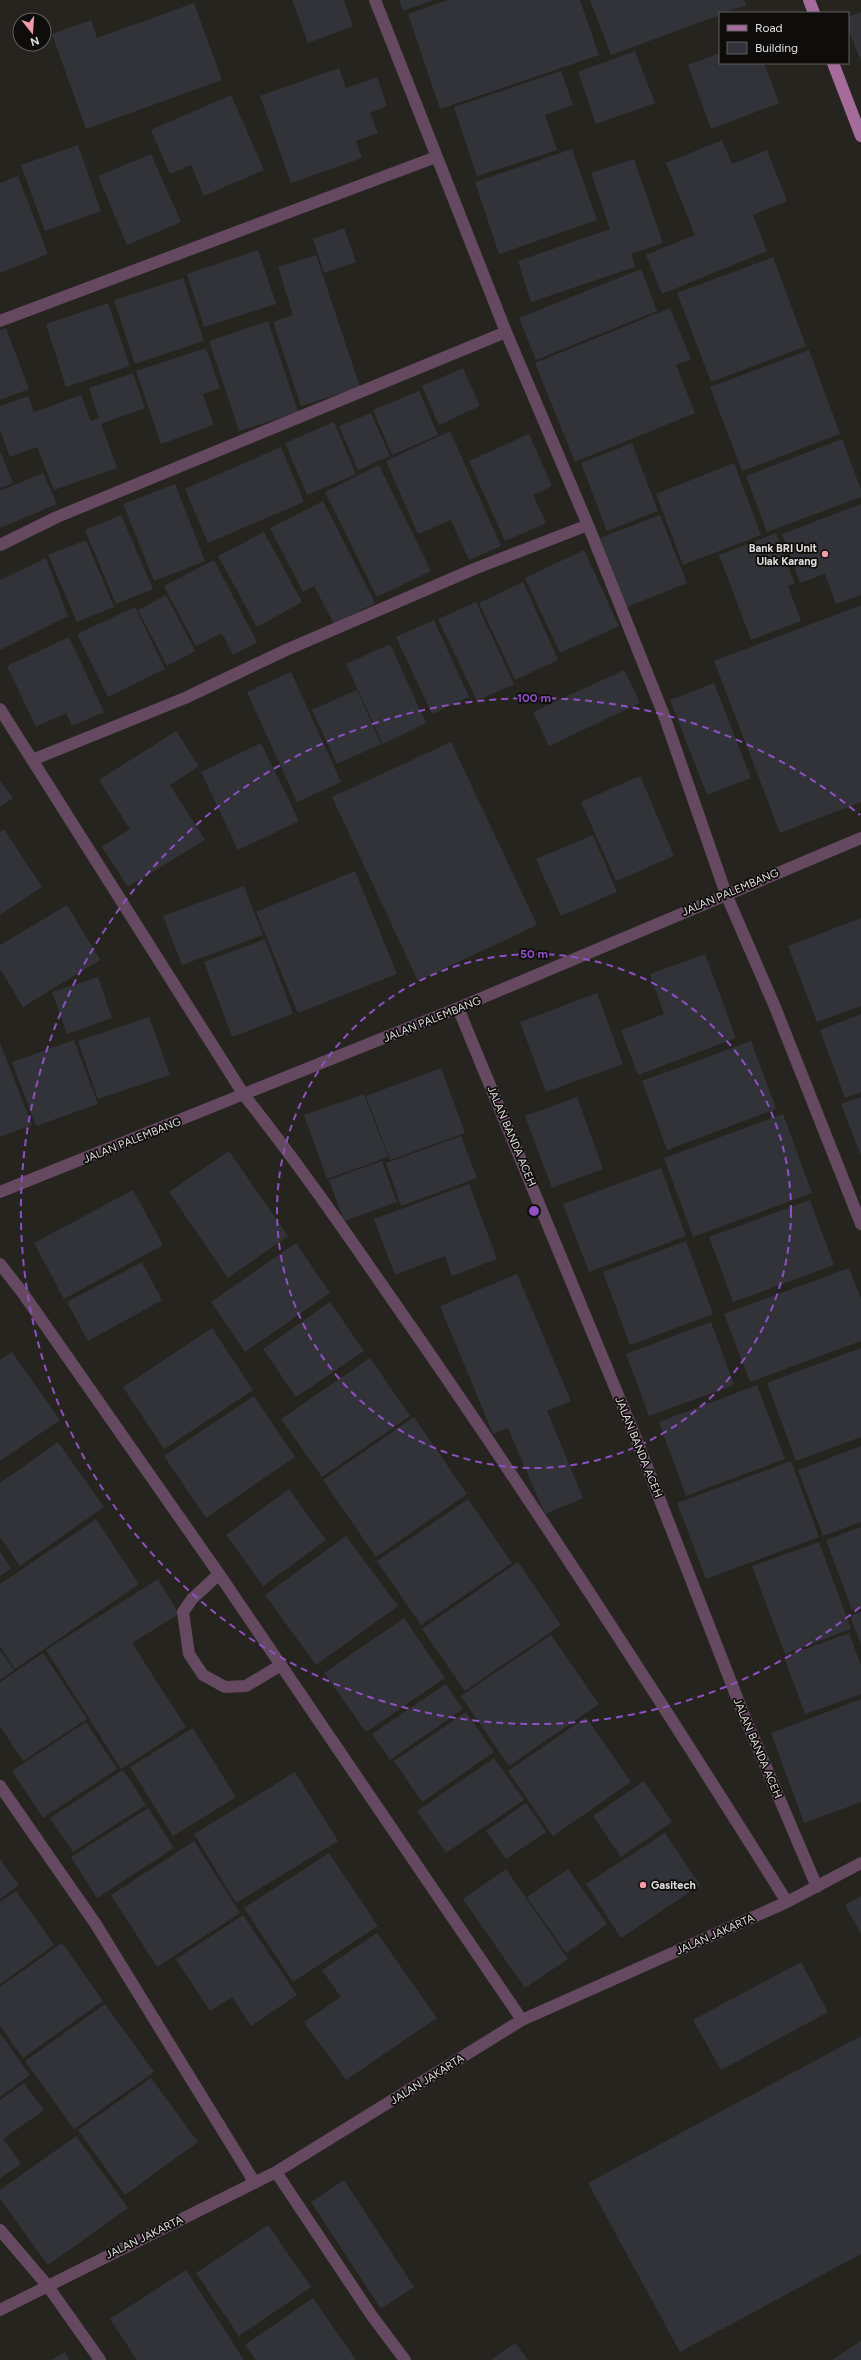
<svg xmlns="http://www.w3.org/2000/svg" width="861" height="2360" font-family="Figtree,sans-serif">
	<rect width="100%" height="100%" fill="#26241f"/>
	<path fill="#323338" d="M292 0H344L353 26 308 43Z
		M399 0H434L403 11Z
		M448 0H580L599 55 440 109 408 14Z
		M590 0H744L746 6 720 13V15L611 55Z
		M194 3 222 80 86 129 52 34 91 20 97 38Z
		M861 12V61L848 29V17Z
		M635 51 655 103 596 124 578 72Z
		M720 53V63H764L779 103 711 129 688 65Z
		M339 68 346 88 377 77 387 106 370 113 378 133 356 141 362 158 291 183 260 96Z
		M561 71 573 105 545 115 557 150 477 176 454 107Z
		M231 95 264 170 204 196 191 165 170 174 151 130Z
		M722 140 732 164 767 150 787 201 753 215 767 251 662 294 646 255 695 235 666 163Z
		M78 145 101 211 45 231 21 165Z
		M572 149 597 220 499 254 475 182Z
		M151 154 181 222 127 245 98 176Z
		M634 159 663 243 631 254 635 267 531 302 518 261 610 229 591 173Z
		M18 176 48 254 0 273V183Z
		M344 228 356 262 324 273 313 239Z
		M258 250 276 304 204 327 187 274Z
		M316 255 360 387 301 406 273 322 293 315 278 267Z
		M773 257 806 346 711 382 677 293Z
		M641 269 657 311 536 360 519 318Z
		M183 278 204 341 135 364 114 300Z
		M108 303 130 366 66 387 46 324Z
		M670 308 691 359 676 365 695 413 575 462 535 363Z
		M268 321 298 412 239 431 209 341Z
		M6 328 29 389 0 400V330Z
		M206 348 220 388 203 394 214 425 161 444 136 371Z
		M809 350 840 434 742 471 710 387Z
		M463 368 480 406 439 425 422 386Z
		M133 373 145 408 101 424 89 388Z
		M419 391 438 435 392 455 373 410Z
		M81 395 91 421 99 418 117 468 54 490 37 447 10 457 0 430V406L28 396 34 412Z
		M371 413 390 456 358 470 339 426Z
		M334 422 356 474 307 495 285 443Z
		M450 431 501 546 469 560 451 520 418 534 386 461Z
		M529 434 552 486 533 495 546 523 505 541 469 461Z
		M842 439 861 490V497L767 532 746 476Z
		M632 443 658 511 607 531 581 463Z
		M281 447 304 502 208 543 185 489Z
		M0 451 13 483 0 488Z
		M734 463 761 535 683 565 656 494Z
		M379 465 431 571 377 597 325 492Z
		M43 473 57 504 0 528V491Z
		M175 484 205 561 154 581 123 504Z
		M323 501 375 603 334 624 314 586 303 592 270 528Z
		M861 504V595L836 604 825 574 800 583 782 534Z
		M121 515 153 589 116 604 85 530Z
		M660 515 687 583 627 607 600 538Z
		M264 532 302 602 257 627 218 556Z
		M776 533 795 584 788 586 801 621 751 640 719 555Z
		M86 540 114 607 77 622 48 555Z
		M584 550 619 626 560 653 525 578Z
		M46 558 68 616 0 650V580Z
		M214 560 257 642 233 655 222 633 196 646 164 586Z
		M523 582 558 660 515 680 479 603Z
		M166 595 195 651 167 666 138 610Z
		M476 602 514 684 477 701 438 619Z
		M861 605V802L780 833 714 661Z
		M135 607 165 669 108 697 77 634Z
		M434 620 469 697 432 714 396 637Z
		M69 637 104 712 72 726 66 713 36 727 7 666Z
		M390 644 426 723 383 744 346 664Z
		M624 670 640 703 549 746 533 712Z
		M291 672 341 782 297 802 247 692Z
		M714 683 751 778 707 795 670 700Z
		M357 690 381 744 337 764 312 710Z
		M176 731 199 766 170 785 205 840 128 887 102 847 130 829 99 780Z
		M451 742 537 925 418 981 332 797Z
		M261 743 299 821 238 850 201 772Z
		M640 776 674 856 616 881 581 802Z
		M0 781 13 798 0 807Z
		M4 829 42 887 0 915V832Z
		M593 835 617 892 561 916 536 859Z
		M355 871 397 974 298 1013 256 912Z
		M244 886 263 935 182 965 163 916Z
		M67 905 100 960 23 1007 0 969V945Z
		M861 918V1006L817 1022 788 946Z
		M265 939 293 1014 232 1037 204 962Z
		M705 954 736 1038 638 1075 621 1030 664 1014 650 974Z
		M98 977 112 1018 67 1034 52 992Z
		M597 993 623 1064 546 1092 520 1022Z
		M861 1014V1092L845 1098 820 1030Z
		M149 1017 170 1075 98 1099 78 1041Z
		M74 1040 98 1104 36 1126 12 1062Z
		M751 1041 776 1109 667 1150 642 1081Z
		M0 1043 32 1125 0 1137Z
		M441 1068 465 1133 390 1160 366 1096Z
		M364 1094 388 1157 327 1179 304 1115Z
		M577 1097 603 1169 552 1188 525 1116Z
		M861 1097V1156L841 1104Z
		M783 1114 812 1193 693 1237 664 1158Z
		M461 1136 477 1178 401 1206 386 1163Z
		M229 1151 288 1236 228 1278 169 1192Z
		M382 1161 397 1202 344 1221 329 1180Z
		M661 1168 686 1236 589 1272 563 1204Z
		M469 1184 497 1259 452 1276 445 1256 395 1275 374 1219Z
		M133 1190 163 1245 64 1299 34 1243Z
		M810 1200 834 1265 733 1302 709 1237Z
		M686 1241 713 1314 630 1345 603 1272Z
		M296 1243 330 1293 245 1352 211 1302Z
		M142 1262 162 1300 88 1341 67 1302Z
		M849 1268 861 1299V1341L750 1382 724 1314Z
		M517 1274 571 1401 547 1411 583 1498 545 1514 508 1428 493 1434 440 1306Z
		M330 1302 364 1351 296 1397 263 1349Z
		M711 1322 734 1385 649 1416 626 1354Z
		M212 1328 253 1390 164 1449 123 1387Z
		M861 1348V1437L796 1461 767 1383Z
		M12 1352 60 1420 0 1461V1360Z
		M370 1358 410 1416 322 1477 281 1419Z
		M757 1385 785 1459 686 1496 659 1422Z
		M254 1396 295 1457 206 1518 164 1456Z
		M414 1417 467 1494 376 1557 323 1480Z
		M58 1442 104 1507 20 1566 0 1537V1483Z
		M861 1446V1522L823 1536 798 1470Z
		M791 1461 819 1537 706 1579 677 1503Z
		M289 1489 326 1540 263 1586 226 1535Z
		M468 1499 512 1563 421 1625 377 1561Z
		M96 1519 139 1584 15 1669 0 1646V1584Z
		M861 1527V1607L852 1610 826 1540Z
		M346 1536 398 1606 316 1665 265 1595Z
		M819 1542 851 1629 785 1654 752 1566Z
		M0 1552 11 1568 0 1576Z
		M518 1562 561 1625 465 1691 422 1629Z
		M158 1579 179 1614 132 1643 186 1727 121 1769 46 1650Z
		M861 1612V1645L850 1616Z
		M404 1618 445 1678 366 1732 324 1673Z
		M849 1633 861 1666V1694L805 1714 784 1657Z
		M551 1635 599 1704 509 1766 461 1696Z
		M0 1650 14 1670 0 1680Z
		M43 1653 87 1719 23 1761 0 1726V1682Z
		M446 1684 463 1709 390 1760 372 1734Z
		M861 1699V1802L804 1823 771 1733Z
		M466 1712 494 1752 422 1802 394 1761Z
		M586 1717 631 1782 553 1836 508 1771Z
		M86 1722 117 1769 43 1818 12 1771Z
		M193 1728 236 1797 173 1836 130 1767Z
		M494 1758 524 1800 446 1853 417 1811Z
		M123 1770 146 1805 73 1852 50 1818Z
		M295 1772 338 1841 236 1903 194 1834Z
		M644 1781 672 1822 621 1857 593 1816Z
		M526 1803 546 1832 506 1859 486 1831Z
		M148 1808 174 1848 97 1898 71 1857Z
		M665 1833 700 1885 621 1938 586 1884Z
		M194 1841 240 1913 157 1967 111 1895Z
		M329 1853 378 1926 293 1982 244 1908Z
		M0 1859 19 1885 0 1899Z
		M506 1869 568 1959 525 1988 463 1899Z
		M568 1869 607 1924 566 1953 527 1897Z
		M16 1891 54 1945 0 1984V1902Z
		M861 1896V1934L845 1905Z
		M243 1915 297 1995 251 2026 232 1997 210 2011 176 1959Z
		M377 1933 437 2018 346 2080 304 2022 341 1997 322 1970Z
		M62 1943 103 2001 23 2058 0 2026V1987Z
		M801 1962 828 2012 721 2070 693 2020Z
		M105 2004 154 2072 74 2129 25 2061Z
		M0 2033 30 2075 0 2097Z
		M861 2036V2254L680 2352 588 2183Z
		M151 2078 198 2142 125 2195 78 2130Z
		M24 2083 44 2110 3 2139 21 2164 0 2178V2100Z
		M76 2136 128 2208 48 2265 0 2199V2190Z
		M344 2180 414 2287 381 2309 311 2202Z
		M268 2225 311 2287 239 2336 196 2273Z
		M186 2270 244 2360H137L110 2319Z
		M313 2298 356 2360H256L245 2345Z
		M861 2341V2360H832Z
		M515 2343 528 2360H491Z
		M65 2352 69 2360H51Z"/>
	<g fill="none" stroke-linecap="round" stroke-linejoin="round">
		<path stroke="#654960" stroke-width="12" d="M219 1574 192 1599 183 1612 189 1654 203 1675 225 1687 246 1686 281 1665"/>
		<path stroke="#654960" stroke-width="12" d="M375 0 506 332 588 525 665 718 726 894 775 1007 861 1224
			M0 321 436 157
			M0 545 57 517 506 332
			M0 709 244 1095C307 1174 363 1258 421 1341 548 1525 668 1712 787 1902
			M32 760 185 698 286 650 474 569 588 525
			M458 1008 635 1436 743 1713 817 1887
			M0 1192 458 1008 861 838
			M0 1264 22 1292 219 1574 522 2020
			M0 1786 95 1923 255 2183
			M276 2172 372 2316 405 2360
			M0 2230 47 2285 100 2360
			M0 2310 276 2172 522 2020 787 1902 861 1863"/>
		<path stroke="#a56c9b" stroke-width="12" d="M809 0 814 13
			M833 63 861 136"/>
	</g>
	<g fill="none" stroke="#8f50c5" stroke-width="2" stroke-dasharray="7 5">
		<circle cx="534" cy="1211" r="257"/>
		<path d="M860 1607A513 513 0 1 1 860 815"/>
	</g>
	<g fill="#f39aa8" stroke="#0e0d0b" stroke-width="1.5">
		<circle cx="825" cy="554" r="4"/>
		<circle cx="643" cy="1885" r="4"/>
	</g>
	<g text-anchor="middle" stroke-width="3.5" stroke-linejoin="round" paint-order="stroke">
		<g font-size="11" font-weight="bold" fill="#e0dedb" stroke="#0e0d0b" text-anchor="end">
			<text x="817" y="552">Bank BRI Unit<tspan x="817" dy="13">Ulak Karang</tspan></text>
			<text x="651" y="1889" text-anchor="start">Gasitech</text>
		</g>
		<g font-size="11" fill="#e0dedb" stroke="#0e0d0b">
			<text transform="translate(730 892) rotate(-23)" y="4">JALAN PALEMBANG</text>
			<text transform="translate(432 1019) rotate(-22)" y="4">JALAN PALEMBANG</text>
			<text transform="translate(512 1136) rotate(67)" y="4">JALAN BANDA ACEH</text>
			<text transform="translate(132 1140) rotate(-22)" y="4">JALAN PALEMBANG</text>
			<text transform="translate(639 1447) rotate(68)" y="4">JALAN BANDA ACEH</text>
			<text transform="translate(758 1748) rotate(67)" y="4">JALAN BANDA ACEH</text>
			<text transform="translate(715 1934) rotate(-24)" y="4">JALAN JAKARTA</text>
			<text transform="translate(427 2079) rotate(-32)" y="4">JALAN JAKARTA</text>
			<text transform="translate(144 2237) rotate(-26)" y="4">JALAN JAKARTA</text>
		</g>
	</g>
	<circle cx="534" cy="1211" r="6" fill="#8f50c5" stroke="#0e0d0b" stroke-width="2"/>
	<g font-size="12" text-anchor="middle" font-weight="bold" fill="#8f50c5" stroke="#0e0d0b" stroke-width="3.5" stroke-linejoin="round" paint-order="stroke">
		<text x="534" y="702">100 m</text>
		<text x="534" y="958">50 m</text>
	</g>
	<rect x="719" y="12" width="130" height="52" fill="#0e0d0b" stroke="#62615e"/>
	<rect x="727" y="25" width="20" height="6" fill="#a56c9b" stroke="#62615e"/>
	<text x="755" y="32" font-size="12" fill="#e0dedb">Road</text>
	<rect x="727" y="42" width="20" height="12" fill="#323338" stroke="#62615e"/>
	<text x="755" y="52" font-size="12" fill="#e0dedb">Building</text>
	<g transform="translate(32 32) rotate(163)"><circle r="19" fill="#0e0d0b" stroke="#62615e"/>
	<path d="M0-3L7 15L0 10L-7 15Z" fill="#f39aa8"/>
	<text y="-6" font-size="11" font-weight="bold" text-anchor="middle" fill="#e0dedb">N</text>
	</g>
</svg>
